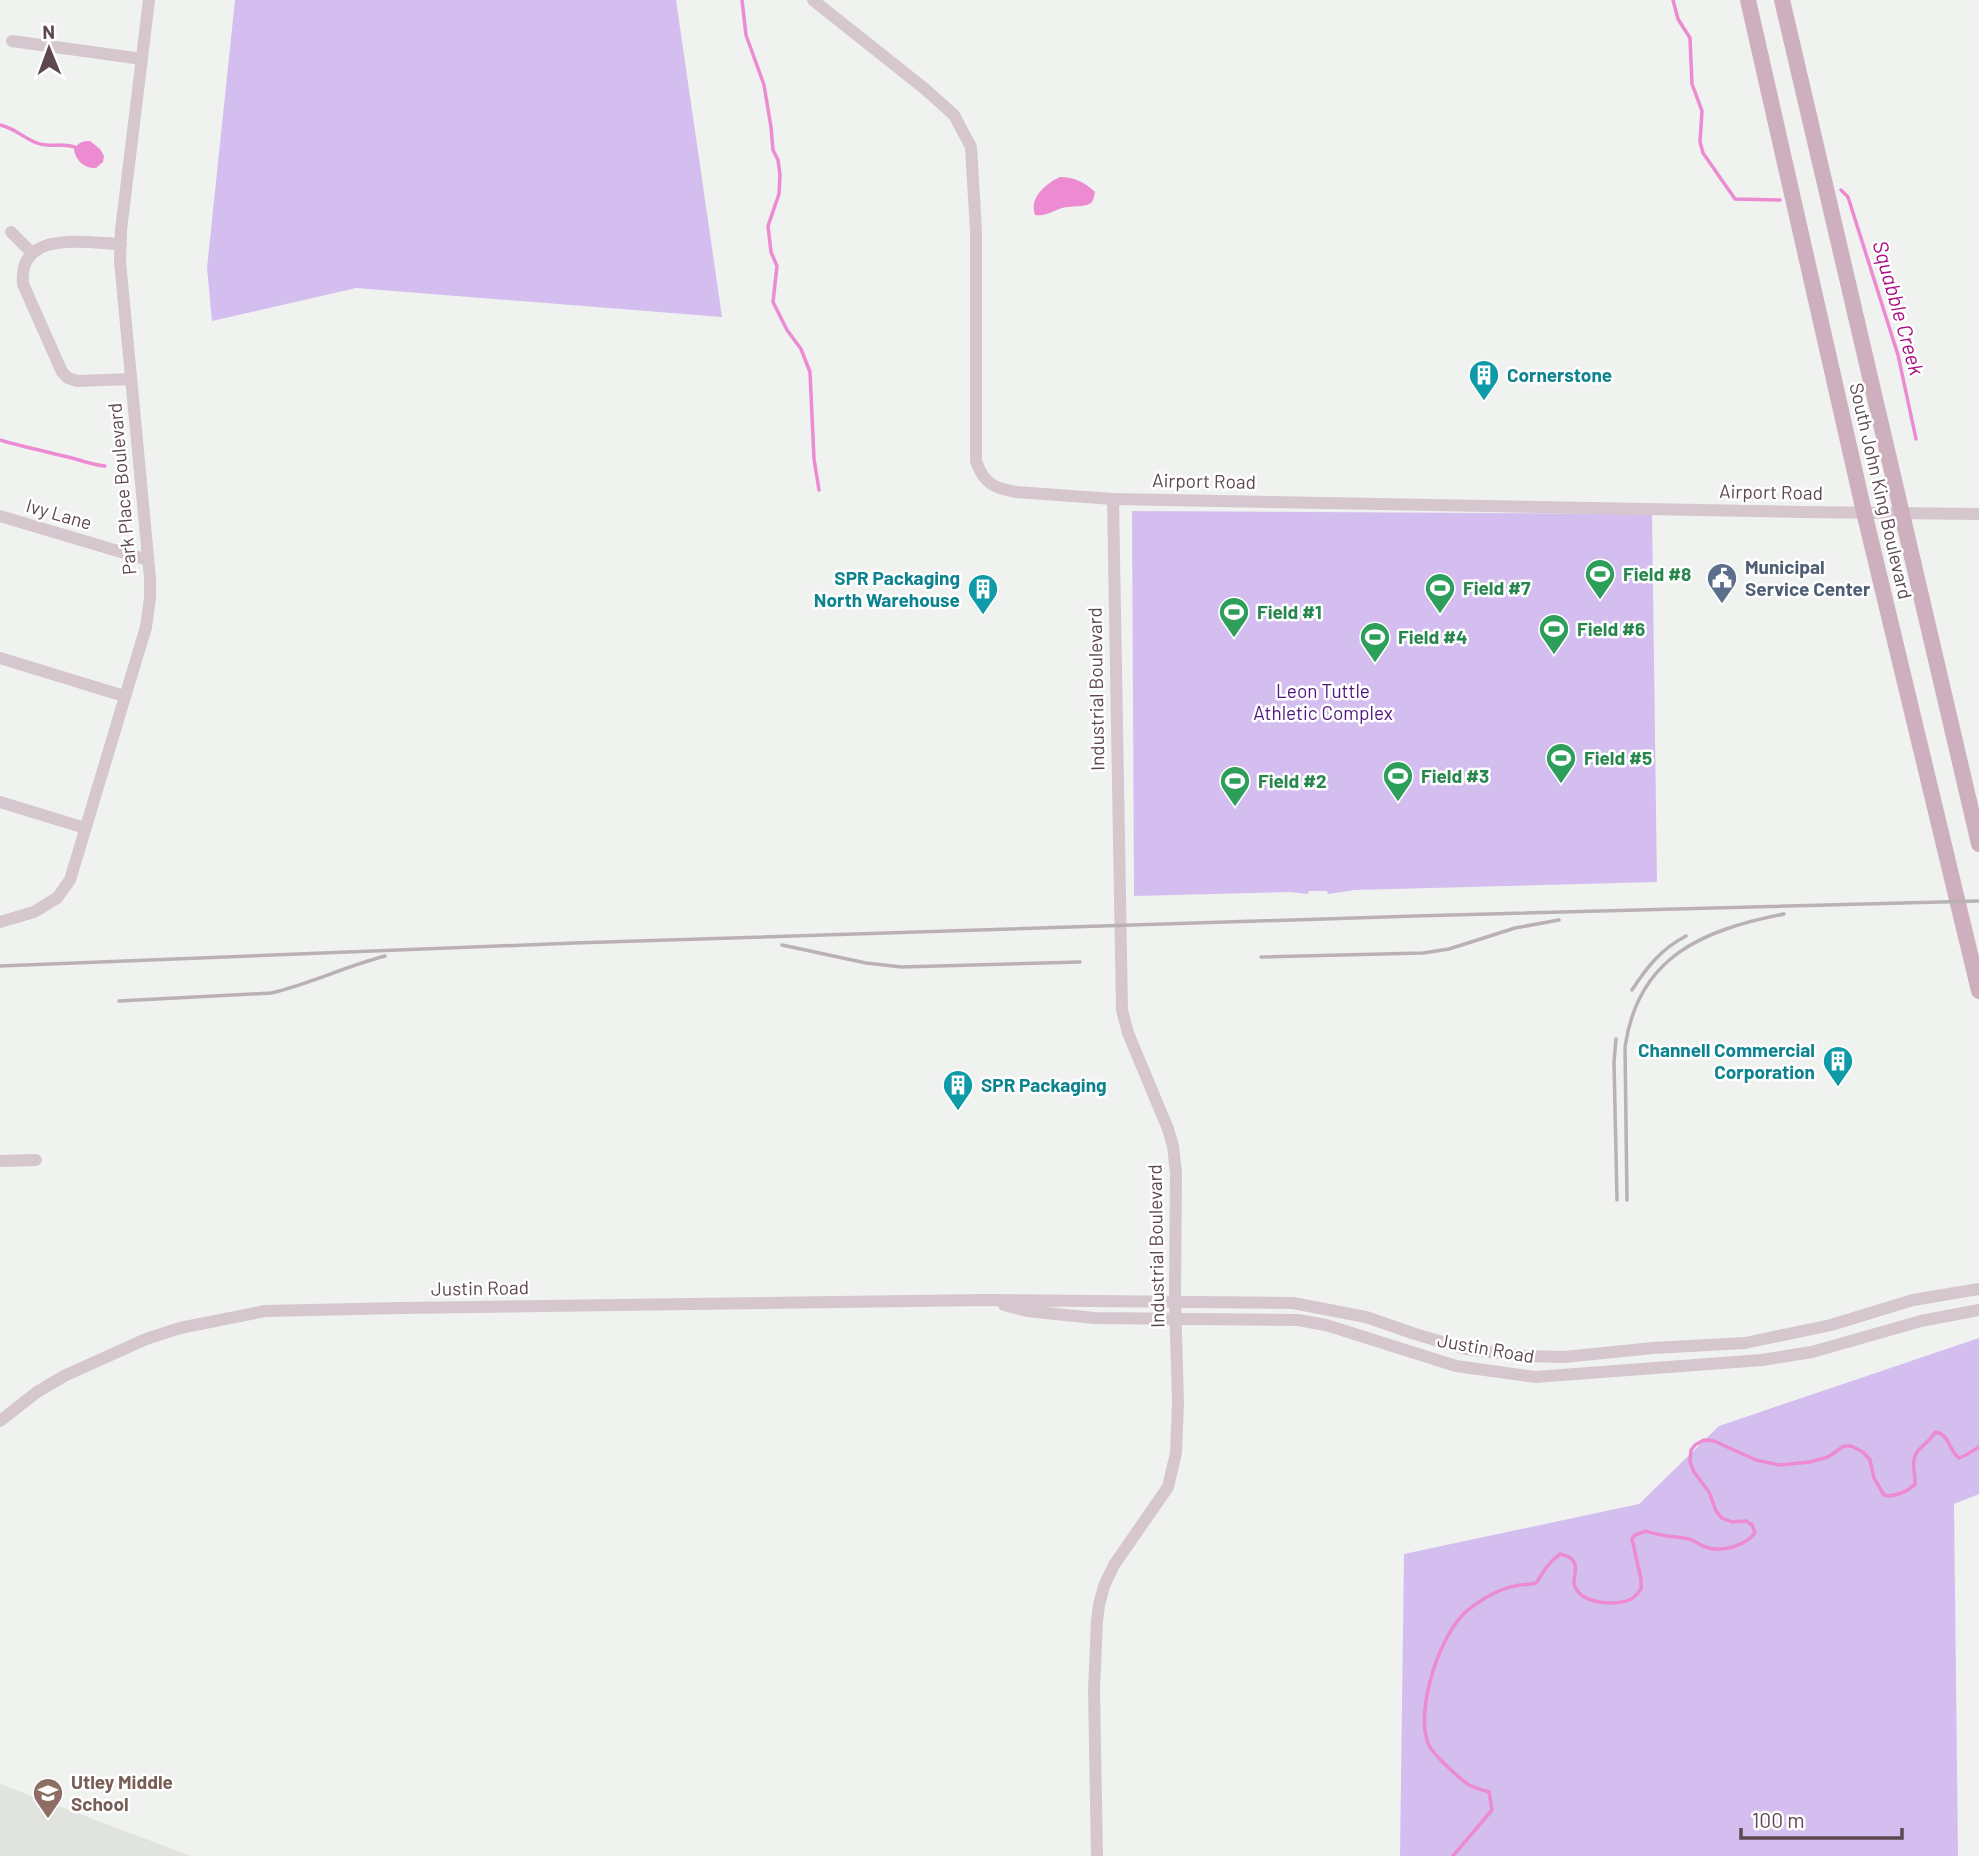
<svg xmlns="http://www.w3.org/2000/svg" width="1979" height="1856" font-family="Barlow,sans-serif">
	<rect width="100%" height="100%" fill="#eff2ef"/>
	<path fill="#e1e3e0" d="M0 1784 191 1856H0Z"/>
	<path fill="#d4beef" d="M235 0H676L722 317 356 288 212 321 207 268Z
		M1132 511 1652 514 1657 882 1355 890 1328 894 1327 891H1309L1308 894 1289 892 1134 896Z
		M1979 1338V1494L1954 1504 1958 1856H1400L1404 1554 1639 1504 1719 1426Z"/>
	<path fill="#ec8bd2" d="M90 141 100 149 104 156 103 162 96 168C85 169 76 161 74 150 78 143 81 141 90 141Z
		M1060 177C1073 177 1085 182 1095 192 1094 196 1094 200 1091 203 1085 207 1075 206 1068 207 1055 208 1048 217 1035 215 1029 198 1045 184 1060 177Z"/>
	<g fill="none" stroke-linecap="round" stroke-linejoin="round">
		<path stroke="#ec8bd2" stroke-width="3.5" d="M742 0 746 35 764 85 771 127 773 150 778 160 780 175 779 194 768 226 771 252 777 266 773 302 787 330 801 349 810 372 814 459 819 490
			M1673 0 1678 19 1690 38 1692 84 1702 111 1700 142 1703 153 1735 199 1780 200
			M0 125C15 128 23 138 37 143 49 148 64 142 77 148
			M1841 190 1848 197 1898 355 1916 439
			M0 440C24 447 47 452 72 458 83 461 93 465 105 466
			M1453 1856 1492 1810 1489 1792C1483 1790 1475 1788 1469 1785 1460 1779 1431 1753 1428 1743 1415 1710 1440 1632 1468 1610 1482 1599 1498 1589 1515 1586 1522 1584 1529 1585 1536 1583 1544 1571 1548 1563 1560 1554 1565 1555 1571 1557 1574 1562 1578 1569 1573 1578 1574 1584 1579 1604 1615 1606 1629 1600 1635 1598 1638 1593 1641 1589V1579L1632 1539 1635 1535 1646 1531C1661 1537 1674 1536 1689 1539 1696 1541 1702 1547 1709 1548 1724 1552 1746 1545 1755 1533L1752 1525 1746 1521 1732 1522 1722 1518 1716 1511 1709 1492 1694 1472 1690 1462 1691 1450 1695 1445 1704 1440 1714 1441 1756 1460 1780 1465 1810 1462 1828 1457 1844 1446H1851L1863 1452 1870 1460 1874 1478 1884 1495C1893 1498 1909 1491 1915 1484 1916 1476 1912 1467 1914 1460 1915 1448 1930 1443 1935 1432 1951 1435 1948 1450 1959 1458L1966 1455 1979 1447"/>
		<path stroke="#d6c6ce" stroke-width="12" d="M813 0 925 89 954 115 971 147 976 232V461C984 484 994 488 1016 492L1113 499 1801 512 1979 514
			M12 41 142 59
			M11 232 32 253
			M121 244C86 243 18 229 23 284L62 372 68 378 77 381 131 379
			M0 516 148 560
			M0 658 124 696
			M0 802 85 828
			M0 922 34 912 57 898 70 880 146 627 150 598V578L120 261 121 230 149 0
			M0 1161 36 1160
			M1004 1305 1027 1311 1094 1318 1298 1320 1326 1325 1456 1366 1535 1377 1762 1360 1812 1352 1921 1321 1979 1310
			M0 1421 37 1392 64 1376 146 1339 180 1328 265 1311 401 1308 986 1300 1293 1303 1366 1317 1415 1334 1466 1349 1523 1356 1564 1357 1653 1348 1745 1343 1831 1325 1913 1300 1979 1289
			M1097 1856 1094 1690 1097 1621 1099 1605 1104 1586 1114 1565 1168 1487 1176 1453 1178 1403 1175 1300 1176 1173 1173 1146 1168 1129 1128 1033 1122 1010 1113 499"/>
		<path stroke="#ceafbd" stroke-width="16" d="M1748 0 1864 512 1979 991
			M1782 0 1979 844"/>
		<path stroke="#bab1b4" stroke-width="3.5" d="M782 945 866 963 902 967 1080 962
			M1261 957 1423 953 1449 949 1515 928 1559 920
			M0 966 574 943 1415 916 1979 901
			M1632 990C1647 967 1661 949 1686 936
			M119 1001 271 993C310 984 346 966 385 956
			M1616 1039 1614 1062 1617 1200
			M1627 1200 1625 1047C1638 956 1703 930 1784 914"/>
	</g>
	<defs>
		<g id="building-pin" transform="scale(1.575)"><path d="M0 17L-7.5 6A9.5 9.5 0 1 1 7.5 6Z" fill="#0f9aa8" stroke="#fff"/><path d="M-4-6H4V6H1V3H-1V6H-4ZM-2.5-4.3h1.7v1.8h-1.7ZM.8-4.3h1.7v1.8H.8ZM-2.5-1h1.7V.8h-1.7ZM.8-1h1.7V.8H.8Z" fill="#fff"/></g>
		<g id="stadium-pin" transform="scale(1.575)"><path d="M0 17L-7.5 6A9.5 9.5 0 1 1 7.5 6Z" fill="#2e9e5b" stroke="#fff"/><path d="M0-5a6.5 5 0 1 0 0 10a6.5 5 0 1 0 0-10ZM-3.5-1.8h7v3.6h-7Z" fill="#fff"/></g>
		<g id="civic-pin" transform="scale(1.575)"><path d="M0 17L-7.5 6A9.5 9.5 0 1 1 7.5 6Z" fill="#5c6f8a" stroke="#fff"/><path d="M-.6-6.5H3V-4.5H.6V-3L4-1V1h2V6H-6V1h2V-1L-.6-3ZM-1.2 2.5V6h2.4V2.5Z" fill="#fff"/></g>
		<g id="school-pin" transform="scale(1.575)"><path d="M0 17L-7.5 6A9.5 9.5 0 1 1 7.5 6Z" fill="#8d6e63" stroke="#fff"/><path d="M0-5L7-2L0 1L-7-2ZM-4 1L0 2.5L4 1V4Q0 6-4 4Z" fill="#fff"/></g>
	</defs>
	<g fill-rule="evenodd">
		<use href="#building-pin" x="1484" y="375"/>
		<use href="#stadium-pin" x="1600" y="574"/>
		<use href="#civic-pin" x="1722" y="578"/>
		<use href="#stadium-pin" x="1440" y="588"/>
		<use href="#building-pin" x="983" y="589"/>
		<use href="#stadium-pin" x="1234" y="612"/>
		<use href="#stadium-pin" x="1554" y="629"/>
		<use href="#stadium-pin" x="1375" y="637"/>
		<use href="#stadium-pin" x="1561" y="758"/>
		<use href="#stadium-pin" x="1398" y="776"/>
		<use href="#stadium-pin" x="1235" y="781"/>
		<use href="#building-pin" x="1838" y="1061"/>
		<use href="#building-pin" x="958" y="1085"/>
		<use href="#school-pin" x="48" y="1793"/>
	</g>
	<g text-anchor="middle" stroke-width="5" stroke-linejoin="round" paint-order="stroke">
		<g font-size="19" font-weight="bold" fill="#0d838f" stroke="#fff" text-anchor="start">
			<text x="1507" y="382">Cornerstone</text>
			<text x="960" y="585" text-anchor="end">SPR Packaging<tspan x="960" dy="22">North Warehouse</tspan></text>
			<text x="1815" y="1057" text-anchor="end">Channell Commercial<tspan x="1815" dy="22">Corporation</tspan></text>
			<text x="981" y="1092">SPR Packaging</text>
		</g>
		<g font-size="19" fill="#5d4751" stroke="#fff">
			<text transform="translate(1204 481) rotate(1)" y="7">Airport Road</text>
			<text transform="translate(122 489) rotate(-95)" y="7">Park Place Boulevard</text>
			<text transform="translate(1881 491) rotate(77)" y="7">South John King Boulevard</text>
			<text transform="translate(1771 492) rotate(1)" y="7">Airport Road</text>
			<text transform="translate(59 514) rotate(16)" y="7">Ivy Lane</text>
			<text transform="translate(1096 689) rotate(-91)" y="7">Industrial Boulevard</text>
			<text transform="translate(1156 1246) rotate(-91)" y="7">Industrial Boulevard</text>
			<text transform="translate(480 1288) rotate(-1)" y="7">Justin Road</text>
			<text transform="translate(1486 1348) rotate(10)" y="7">Justin Road</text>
		</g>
		<g font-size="19" font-weight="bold" fill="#4e5e75" stroke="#fff" text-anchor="start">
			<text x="1745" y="574">Municipal<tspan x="1745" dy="22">Service Center</tspan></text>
		</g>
		<g font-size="19" font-weight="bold" fill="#27864d" stroke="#fff" text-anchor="start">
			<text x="1623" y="581">Field #8</text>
			<text x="1463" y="595">Field #7</text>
			<text x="1257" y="619">Field #1</text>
			<text x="1577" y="636">Field #6</text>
			<text x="1398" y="644">Field #4</text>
			<text x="1584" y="765">Field #5</text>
			<text x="1421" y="783">Field #3</text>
			<text x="1258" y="788">Field #2</text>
		</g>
		<g font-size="19" fill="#51177f" stroke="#fff">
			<text x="1323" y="698">Leon Tuttle<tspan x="1323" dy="22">Athletic Complex</tspan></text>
		</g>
		<g font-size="19" font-weight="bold" fill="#785e54" stroke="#fff" text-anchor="start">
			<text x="71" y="1789">Utley Middle<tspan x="71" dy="22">School</tspan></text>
		</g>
		<g font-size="21" font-style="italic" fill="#ab0c81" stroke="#fff">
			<text transform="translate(1898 308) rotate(74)" y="7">Squabble Creek</text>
		</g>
	</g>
	<g transform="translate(49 49) rotate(359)" stroke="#ffffff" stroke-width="5" paint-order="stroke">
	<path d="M0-5L12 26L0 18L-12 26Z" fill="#5d4751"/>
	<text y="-10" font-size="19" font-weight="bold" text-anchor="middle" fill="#5d4751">N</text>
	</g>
	<path d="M1741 1828v10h161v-10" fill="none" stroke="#5d4751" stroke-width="3.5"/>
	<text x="1752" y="1828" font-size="21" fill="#5d4751" stroke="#ffffff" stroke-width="5" paint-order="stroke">100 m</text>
</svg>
